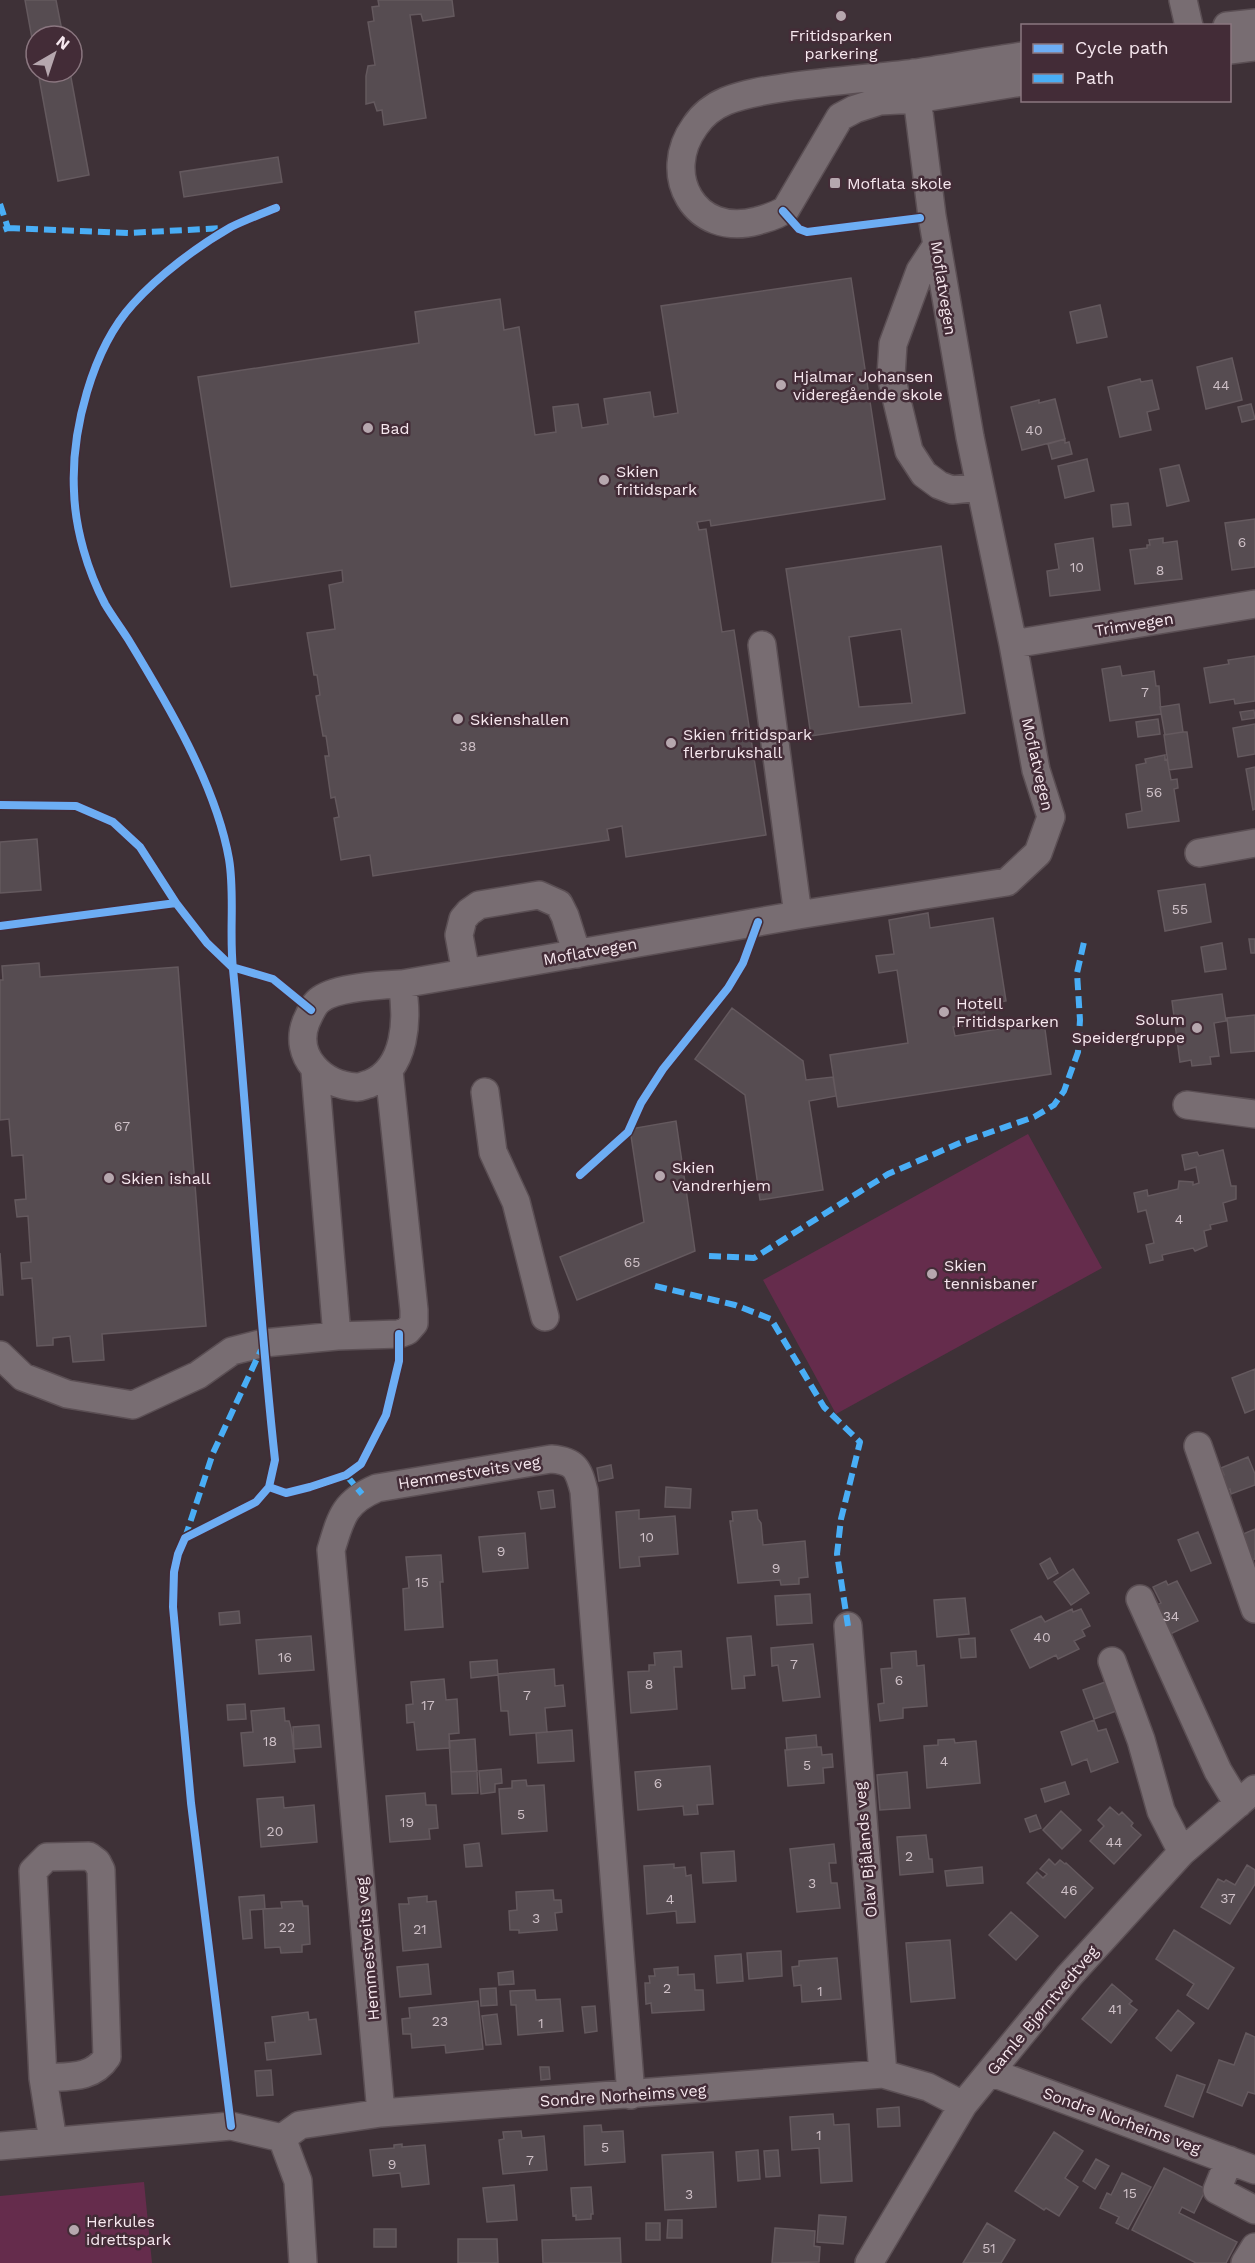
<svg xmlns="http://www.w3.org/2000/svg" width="1255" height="2263" font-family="'Work Sans',sans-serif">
	<rect width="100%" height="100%" fill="#3e3137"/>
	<path fill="#652c4c" d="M1028 1134 1102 1268 836 1414 763 1280Z
		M144 2182 152 2263H0V2196Z"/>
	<path fill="#564c51" stroke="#64595e" stroke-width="1.5" fill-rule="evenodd" d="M25 0H56L63 36H36V60Z
		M378 0H452L454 16 423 21 421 14 410 15 426 118 384 125 382 110 377 111 374 102 366 104V76L368 66 375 65 368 22 374 21 372 7 379 6Z
		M38 72H70L89 175 58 181Z
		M278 157 282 182 184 197 180 172Z
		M851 278 885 499 711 526 710 520 697 522 699 530 706 529 722 632 734 630 766 835 626 857 622 826 607 829 609 840 373 876 370 855 341 860 334 818 339 817 335 797 331 798 325 756H329L326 736H323L316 696 320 695 317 675H314L307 633 335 629 329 585 343 582 342 570 231 587 198 377 419 343 415 312 500 299 504 330 519 327 535 435 556 432 553 407 578 404 582 428 608 424 604 399 650 392 654 417 678 413 661 306Z
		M1100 305 1107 337 1077 343 1070 312Z
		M1232 358 1242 400 1206 409 1197 367Z
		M1140 379 1141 382 1152 380 1159 409 1147 412 1151 430 1120 437 1108 387Z
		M1055 399 1065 439 1022 450 1011 407 1039 400V403Z
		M1251 404 1255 419 1242 422 1238 407Z
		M1065 439V443L1069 442 1072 454 1052 459 1048 444Z
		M1087 459 1094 491 1065 498 1058 466Z
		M1179 465 1189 501 1167 506 1160 469Z
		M1128 503 1131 525 1113 527 1111 505Z
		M1255 519V567L1232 570 1225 523Z
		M1093 538 1100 590 1050 596 1047 571 1059 569 1055 544Z
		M1163 538V543L1177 541 1182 579 1135 584 1130 550 1147 548V545H1150L1149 540Z
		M941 546 965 713 811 736 786 569ZM901 629 912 703 859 707 849 637Z
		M1255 656V701L1235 704 1234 699 1210 703 1204 668 1229 664 1228 660Z
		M1120 666 1122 676 1154 671 1156 686H1159L1161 714 1110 721 1102 669Z
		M1179 704 1183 732 1165 735 1160 707Z
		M1254 710 1255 718 1242 720 1240 712Z
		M1158 719 1160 734 1138 737 1136 722Z
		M1255 724V754L1238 757 1233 728Z
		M1183 732H1187L1192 767 1169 770 1164 735Z
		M1165 755V760L1167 759 1171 780 1177 779 1178 788 1174 789 1179 821 1128 828 1126 814 1142 811 1136 765 1146 763 1145 759Z
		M1255 767V809L1253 810 1246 769Z
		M37 839 41 890 0 893V842Z
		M1205 884 1211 922 1165 931 1158 891Z
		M928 913 930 928 993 918 1006 1001 983 1005 985 1019 961 1022 962 1026 953 1027 955 1036 1044 1022 1051 1074 838 1107 830 1055 908 1043 897 970 879 973 876 956 894 954 889 920Z
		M1249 939H1255V953H1251Z
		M1222 943 1226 969 1205 972 1201 947Z
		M39 963 40 977 178 967 206 1326 102 1334 104 1360 73 1362 70 1336 53 1338V1345L37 1346 32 1278 22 1279 21 1263 31 1262 28 1216 17 1217 15 1200 26 1199 23 1155 12 1156 9 1119 0 1120V980H3L2 966Z
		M1222 994 1226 1021 1214 1023 1219 1056 1210 1057 1211 1064 1192 1066 1191 1060 1180 1062 1172 1001Z
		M732 1008 803 1061 806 1080 833 1077 836 1096 809 1101 823 1190 760 1200 745 1095 695 1059Z
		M1255 1015V1051L1231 1053 1227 1018Z
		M676 1121 695 1251 577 1300 560 1257 644 1222 630 1129Z
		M1223 1150 1231 1186H1236V1199L1223 1203 1227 1221 1210 1225 1211 1229 1204 1231 1207 1246 1195 1251 1193 1248 1162 1255 1163 1260 1150 1263 1146 1245 1154 1243 1146 1210 1138 1212 1134 1193 1147 1190 1148 1196 1178 1189 1179 1181 1193 1182V1185L1199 1183 1196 1167 1185 1170 1182 1155 1197 1152 1199 1156Z
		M0 1253 3 1295H0Z
		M1255 1369V1409L1245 1413 1232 1378Z
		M1248 1457 1255 1474V1485L1231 1494 1230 1489 1225 1491 1220 1477 1224 1475 1221 1468Z
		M611 1465 613 1478 599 1481 597 1468Z
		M666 1487 691 1489 690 1508 665 1507Z
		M553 1490 555 1507 541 1509 538 1492Z
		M639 1510V1519L675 1516 678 1554 639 1557 640 1566 620 1568 616 1512Z
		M757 1510 758 1519 761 1523 763 1545 805 1541 808 1577 799 1578V1584L781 1585 780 1580 738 1583 730 1521H733L732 1512Z
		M1255 1529V1559L1251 1560 1241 1535Z
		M1198 1532 1211 1563 1191 1571 1178 1540Z
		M525 1533 528 1568 483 1572 479 1537Z
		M441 1555 443 1582H440L443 1627 405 1630 403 1589 409 1588 406 1557Z
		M1050 1558 1058 1573 1048 1579 1040 1564Z
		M1073 1569 1089 1593 1071 1605 1054 1582Z
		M1166 1581 1168 1585 1177 1581 1198 1621 1164 1637 1150 1608 1161 1603 1153 1587Z
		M810 1594 812 1623 777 1625 775 1596Z
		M965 1598 969 1634 937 1637 934 1600Z
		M1072 1609 1073 1612 1081 1609 1090 1626 1082 1630 1085 1636 1074 1641 1079 1649 1058 1659 1056 1655 1030 1668 1011 1630 1041 1616 1045 1622Z
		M239 1611 240 1623 220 1625 219 1613Z
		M311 1636 314 1670 259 1674 256 1640Z
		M751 1636 755 1675 744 1676 745 1688 732 1689 727 1638Z
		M975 1638 976 1657 961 1658 959 1639Z
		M813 1644 820 1697 783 1701 778 1665 772 1666 771 1648Z
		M681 1651 682 1667H674L677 1709 631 1713 628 1672 649 1671V1665H655L654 1653Z
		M916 1651 917 1666 924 1665 927 1706 903 1708V1718L880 1721 878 1704 884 1703 881 1669 892 1668 891 1653Z
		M497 1660 498 1675 471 1678 470 1662Z
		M554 1669 555 1686 563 1685 565 1706 545 1708 547 1732 510 1735 508 1711H501L498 1674Z
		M444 1679 446 1700 457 1699 459 1733 449 1734 450 1748 417 1750 414 1722 407 1723 406 1705 413 1704 411 1682Z
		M1108 1681 1119 1710 1094 1719 1083 1690Z
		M245 1704 246 1719 228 1720 227 1705Z
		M284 1708 285 1721H289L291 1728 295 1762 244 1766 241 1733 253 1732 251 1711Z
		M1094 1720 1098 1731 1106 1729 1118 1762 1091 1772 1087 1759 1072 1765 1061 1732Z
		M319 1725 321 1747 294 1749 293 1727Z
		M572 1730 574 1761 538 1763 536 1733Z
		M816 1735 817 1747 787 1750 786 1738Z
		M475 1739 477 1771 451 1772 449 1741Z
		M954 1739 955 1743 976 1741 980 1783 927 1788 924 1746 938 1745V1740Z
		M817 1747H821L822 1755 832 1754 833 1767 823 1768 824 1783 788 1786 785 1750Z
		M710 1766 713 1804 697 1805 698 1814 684 1815 683 1806 638 1810 635 1772Z
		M501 1769 502 1783 495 1784V1792L481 1794 479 1771Z
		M477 1771 478 1793 452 1794 451 1772Z
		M907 1772 910 1808 880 1810 877 1775Z
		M526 1780 527 1786 544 1785 547 1831 502 1834 499 1789 512 1788V1781Z
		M1065 1782 1069 1794 1045 1802 1041 1789Z
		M425 1793 426 1805H436L438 1828 429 1829 430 1839 390 1842 386 1796Z
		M283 1797 284 1808 314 1805 317 1842 261 1847 257 1799Z
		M1110 1807 1119 1815 1122 1812 1133 1823 1131 1826 1141 1835 1114 1864 1090 1841 1104 1826 1098 1820Z
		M1061 1811 1081 1830 1062 1849 1043 1830Z
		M1036 1815 1041 1828 1030 1832 1025 1819Z
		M926 1835 929 1859H932L933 1872 900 1875 897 1837Z
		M479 1843 482 1866 466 1867 464 1845Z
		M834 1844 836 1863H829L831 1883H837L840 1908 797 1912 790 1849Z
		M734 1851 736 1881 703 1883 701 1853Z
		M1049 1859 1055 1865 1060 1860 1065 1864 1066 1863 1093 1888 1065 1918 1027 1883 1037 1872 1043 1878 1047 1874 1040 1869Z
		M674 1864V1868L685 1867 686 1876 691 1875 695 1922 677 1923 676 1911 647 1914 644 1866Z
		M1247 1865 1255 1870V1884L1230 1924 1201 1907 1218 1879 1224 1882 1226 1880 1235 1885Z
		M982 1867 983 1883 947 1886 945 1871Z
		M553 1890 554 1900H561L562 1912 555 1913 557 1930 519 1933V1930H510L509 1911 517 1910 516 1892Z
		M264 1895 265 1909 250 1910 252 1938 243 1939 239 1897Z
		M427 1896V1902L436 1901 441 1947 403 1951 399 1904H409L408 1898Z
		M302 1901 303 1906H308L310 1944 302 1945V1952L281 1953 280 1947 265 1948 263 1909 282 1908 281 1902Z
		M1011 1912 1038 1936 1016 1960 989 1935Z
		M1174 1930 1234 1968 1208 2009 1187 1995 1194 1984 1156 1959Z
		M950 1940 955 1998 911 2002 906 1943Z
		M781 1951 782 1976 749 1979 747 1953Z
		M741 1954 743 1981 717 1983 715 1956Z
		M837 1958 841 1999 802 2002 801 1985 794 1986 792 1967 799 1966V1961Z
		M428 1964 431 1994 400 1997 397 1967Z
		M678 1967V1975L694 1974 695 1990H703L704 2010 652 2013 651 2003 646 2004 645 1983H650L649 1976H655L654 1969Z
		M513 1971 514 1984 499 1985 498 1973Z
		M1112 1984 1132 2001 1129 2004 1137 2010 1111 2043 1082 2019Z
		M496 1988 497 2005 481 2006 480 1989Z
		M535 1990 536 2000 560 1999 563 2031 518 2035 516 2005H511L510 1991Z
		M478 2001 483 2049 446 2053 445 2045 412 2048 411 2034H403L402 2019 410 2018 409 2008Z
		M595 2006 597 2031 585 2033 582 2007Z
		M1178 2010 1194 2023 1171 2051 1156 2038Z
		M308 2012 309 2020 316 2019 321 2054 267 2060 265 2043 275 2042 272 2017Z
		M497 2014 501 2044 486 2045 482 2016Z
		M1246 2033 1255 2037V2094L1248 2092 1242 2106 1207 2092 1219 2060 1234 2065Z
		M540 2067H549L550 2079 541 2080Z
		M271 2070 273 2095 257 2096 255 2071Z
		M1177 2075 1205 2085 1193 2117 1165 2106Z
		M899 2107 900 2126 878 2127 877 2109Z
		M833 2114 834 2125 849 2124 852 2181 821 2183 819 2148 792 2150 790 2117Z
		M601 2125 602 2132 623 2131 625 2162 585 2165 584 2126Z
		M521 2131 522 2138 544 2136 547 2170 503 2174 499 2140 504 2139 503 2132Z
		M1054 2132 1083 2151 1065 2178 1078 2187 1059 2216 1046 2208 1044 2210 1015 2191Z
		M402 2144V2147L425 2145 429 2184 402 2187 400 2173 373 2176 370 2150 394 2148V2145Z
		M758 2150 760 2179 738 2181 736 2152Z
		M778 2150 780 2176 766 2177 764 2151Z
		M713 2152 716 2207 665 2210 662 2155Z
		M1096 2159 1109 2166 1095 2189 1083 2181Z
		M1164 2168 1206 2189 1194 2213 1182 2207 1179 2213 1237 2242 1226 2263H1196L1132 2230Z
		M1122 2173 1151 2187 1128 2229 1116 2223 1119 2217 1100 2208 1107 2193 1111 2195Z
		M514 2185 517 2220 487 2222 483 2188Z
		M591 2187 593 2214H591V2219L576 2220V2215L573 2216 571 2188Z
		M819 2215 846 2217 843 2244 817 2242Z
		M668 2220H682V2238H667Z
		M646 2223H660V2240H646Z
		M987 2223 1015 2240 1001 2263H963Z
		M775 2228 815 2231 814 2246 820 2247 819 2262 772 2263Z
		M374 2229H396V2247H374Z
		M620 2238 621 2263H543L542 2240Z
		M458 2239H497L498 2263H458Z"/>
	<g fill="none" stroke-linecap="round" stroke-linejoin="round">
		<g stroke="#5b4f54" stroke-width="30">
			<path id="minor" d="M1183 0 1189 26
				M1227 26 1255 23
				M1230 50 1255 47
				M1022 56C987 61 951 68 915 73 873 78 830 81 788 87 768 90 746 93 726 101 714 106 703 114 695 126 660 174 694 238 757 221 767 218 777 216 786 209L840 117 855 109 880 101 917 99 1022 82
				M937 245 920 271 893 344 891 376 909 451 924 474 939 485 952 490 980 487
				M1013 644 1255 604
				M762 645 798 915
				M1199 853 1255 843
				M466 973 459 935 463 919 469 912 479 905 539 895 559 904 565 916 577 954
				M402 984C408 1018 407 1069 369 1084 364 1085 360 1088 356 1087 322 1085 293 1056 306 1022 310 1014 313 1004 321 999 337 987 382 985 402 984L798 915 1007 882 1038 853 1051 817 1036 770 1013 644 970 437 932 216 914 73
				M315 1071 337 1336
				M485 1092 493 1152 516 1202 545 1317
				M1187 1105 1255 1114
				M0 1355 23 1377 67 1394 133 1405 198 1375 232 1351 264 1343 337 1336 399 1334 407 1331 414 1323V1310L389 1071
				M1198 1446 1255 1609
				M1140 1599 1218 1771 1238 1804
				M848 1626 883 2074
				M1112 1661 1141 1740 1161 1811 1182 1852
				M990 2072 1255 2170
				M43 2078C67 2076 92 2080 107 2057L101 1870 97 1862 89 1856 47 1857 33 1871 43 2078 53 2141
				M381 2113 331 1550C341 1517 344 1502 377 1488L551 1459C575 1461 578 1468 584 1491L631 2095
				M282 2138 300 2125 381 2113 883 2074 928 2087 963 2105
				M282 2138 298 2181 303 2263
				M0 2146 231 2126 282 2138
				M1229 2160 1217 2190 1255 2210
				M869 2263 963 2105 990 2072 1069 1976 1182 1852 1255 1789
				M1245 2263 1255 2247"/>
		</g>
		<use href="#minor" stroke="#786d72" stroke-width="27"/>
		<path stroke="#49aef6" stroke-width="6" stroke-dasharray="12 6" stroke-linecap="butt" d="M0 204 8 228 0 231
			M8 228 128 233 224 228
			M709 1256 754 1258 888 1174 962 1142 1034 1117 1054 1105 1064 1091 1078 1052 1080 1020 1077 973 1084 942
			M655 1286 735 1305 771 1319 824 1407 860 1442 841 1519 837 1554 848 1626
			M346 1475 362 1494
			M185 1538 213 1453 261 1350"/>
		<g stroke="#432c37" stroke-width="11">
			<path id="cycleway" d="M783 211 799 229 807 232 920 218
				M0 805 76 806 113 822 140 847 176 903 207 943 232 967 273 979 311 1010
				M0 926 176 903
				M580 1175 628 1132 641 1103 663 1069 728 988 743 963 758 922
				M269 1487 286 1493 310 1487 346 1475 361 1464 386 1415 399 1361V1334
				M231 2126 191 1803 173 1607 174 1572 178 1554 185 1538 256 1502 269 1487 275 1460C257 1296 249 1132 233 969 229 933 235 895 229 859 216 785 167 703 128 639 121 628 112 616 105 604 88 572 75 529 74 491 71 431 92 349 133 304 159 275 198 246 231 227 245 220 261 214 276 208"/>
		</g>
		<use href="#cycleway" stroke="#6dadf4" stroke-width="8"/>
	</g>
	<g fill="#b6a7ae" stroke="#432c37" stroke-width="2">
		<circle cx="841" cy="16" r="6"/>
		<rect x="829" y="177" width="12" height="12" rx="3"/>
		<circle cx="781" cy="385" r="6"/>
		<circle cx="368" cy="428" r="6"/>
		<circle cx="604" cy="480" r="6"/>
		<circle cx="458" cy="719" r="6"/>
		<circle cx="671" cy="743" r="6"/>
		<circle cx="944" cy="1012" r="6"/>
		<circle cx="1197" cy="1028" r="6"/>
		<circle cx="660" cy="1176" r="6"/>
		<circle cx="109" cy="1178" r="6"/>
		<circle cx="932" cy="1274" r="6"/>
		<circle cx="74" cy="2230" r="6"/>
	</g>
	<g text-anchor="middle" stroke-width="5" stroke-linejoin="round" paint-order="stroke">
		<g font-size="14" fill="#cec0c7">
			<text x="1221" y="390">44</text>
			<text x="1034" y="435">40</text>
			<text x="1242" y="547">6</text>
			<text x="1077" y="572">10</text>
			<text x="1160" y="575">8</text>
			<text x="1145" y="697">7</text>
			<text x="468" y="751">38</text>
			<text x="1154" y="797">56</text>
			<text x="1180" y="914">55</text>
			<text x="122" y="1131">67</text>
			<text x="1179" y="1224">4</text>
			<text x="632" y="1267">65</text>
			<text x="647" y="1542">10</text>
			<text x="501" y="1556">9</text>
			<text x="776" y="1573">9</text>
			<text x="422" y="1587">15</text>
			<text x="1171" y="1621">34</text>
			<text x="1042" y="1642">40</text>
			<text x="285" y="1662">16</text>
			<text x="794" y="1669">7</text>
			<text x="899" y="1685">6</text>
			<text x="649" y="1689">8</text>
			<text x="527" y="1700">7</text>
			<text x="428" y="1710">17</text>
			<text x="270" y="1746">18</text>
			<text x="944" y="1766">4</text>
			<text x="807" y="1770">5</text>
			<text x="658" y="1788">6</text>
			<text x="521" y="1819">5</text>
			<text x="407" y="1827">19</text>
			<text x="275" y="1836">20</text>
			<text x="1114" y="1847">44</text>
			<text x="909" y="1861">2</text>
			<text x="812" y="1888">3</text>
			<text x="1069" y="1895">46</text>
			<text x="1228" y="1903">37</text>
			<text x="670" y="1904">4</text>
			<text x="536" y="1923">3</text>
			<text x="287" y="1932">22</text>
			<text x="420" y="1934">21</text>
			<text x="667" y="1993">2</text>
			<text x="820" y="1996">1</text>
			<text x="1115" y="2014">41</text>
			<text x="440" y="2026">23</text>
			<text x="541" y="2028">1</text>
			<text x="819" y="2140">1</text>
			<text x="605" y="2152">5</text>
			<text x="530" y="2165">7</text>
			<text x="392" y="2169">9</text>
			<text x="1130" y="2198">15</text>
			<text x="689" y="2199">3</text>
			<text x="989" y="2253">51</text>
		</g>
		<g font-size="16" fill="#f6e7ee" stroke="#432c37" text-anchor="start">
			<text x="841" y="41" text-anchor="middle">Fritidsparken<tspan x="841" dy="18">parkering</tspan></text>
			<text x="847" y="189">Moflata skole</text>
			<text x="793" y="382">Hjalmar Johansen<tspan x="793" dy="18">videregående skole</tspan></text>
			<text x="380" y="434">Bad</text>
			<text x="616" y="477">Skien<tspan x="616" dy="18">fritidspark</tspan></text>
			<text x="470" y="725">Skienshallen</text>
			<text x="683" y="740">Skien fritidspark<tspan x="683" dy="18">flerbrukshall</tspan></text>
			<text x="956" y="1009">Hotell<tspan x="956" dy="18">Fritidsparken</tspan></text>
			<text x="1185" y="1025" text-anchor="end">Solum<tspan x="1185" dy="18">Speidergruppe</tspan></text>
			<text x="672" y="1173">Skien<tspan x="672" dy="18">Vandrerhjem</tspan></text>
			<text x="121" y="1184">Skien ishall</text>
			<text x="944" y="1271">Skien<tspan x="944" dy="18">tennisbaner</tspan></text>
			<text x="86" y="2227">Herkules<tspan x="86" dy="18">idrettspark</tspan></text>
		</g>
		<g font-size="16" fill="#f6e7ee" stroke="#432c37">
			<text transform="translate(944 288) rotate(81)" y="6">Moflatvegen</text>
			<text transform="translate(1134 624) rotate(-9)" y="6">Trimvegen</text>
			<text transform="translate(1038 764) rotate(77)" y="6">Moflatvegen</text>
			<text transform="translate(590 951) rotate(-10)" y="6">Moflatvegen</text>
			<text transform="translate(469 1472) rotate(-9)" y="6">Hemmestveits veg</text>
			<text transform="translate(865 1850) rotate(-95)" y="6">Olav Bjålands veg</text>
			<text transform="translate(367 1949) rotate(-95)" y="6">Hemmestveits veg</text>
			<text transform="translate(1042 2010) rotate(-50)" y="6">Gamle Bjørntvedtveg</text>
			<text transform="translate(623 2095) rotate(-4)" y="6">Sondre Norheims veg</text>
			<text transform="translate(1122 2120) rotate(20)" y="6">Sondre Norheims veg</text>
		</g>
	</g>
	<rect x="1021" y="24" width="210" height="78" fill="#432c37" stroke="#8b7780" stroke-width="1.5"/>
	<rect x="1033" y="44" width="30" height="9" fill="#6dadf4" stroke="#8b7780" stroke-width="1.5"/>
	<text x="1075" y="54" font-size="18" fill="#f6e7ee">Cycle path</text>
	<rect x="1033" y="74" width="30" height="9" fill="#49aef6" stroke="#8b7780" stroke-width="1.5"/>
	<text x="1075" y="84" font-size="18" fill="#f6e7ee">Path</text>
	<g transform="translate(54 54) rotate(39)"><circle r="28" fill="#432c37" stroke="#8b7780" stroke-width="1.5"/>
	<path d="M0-4.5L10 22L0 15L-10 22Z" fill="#b6a7ae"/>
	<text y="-9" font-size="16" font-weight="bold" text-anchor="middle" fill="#f6e7ee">N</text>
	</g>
</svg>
